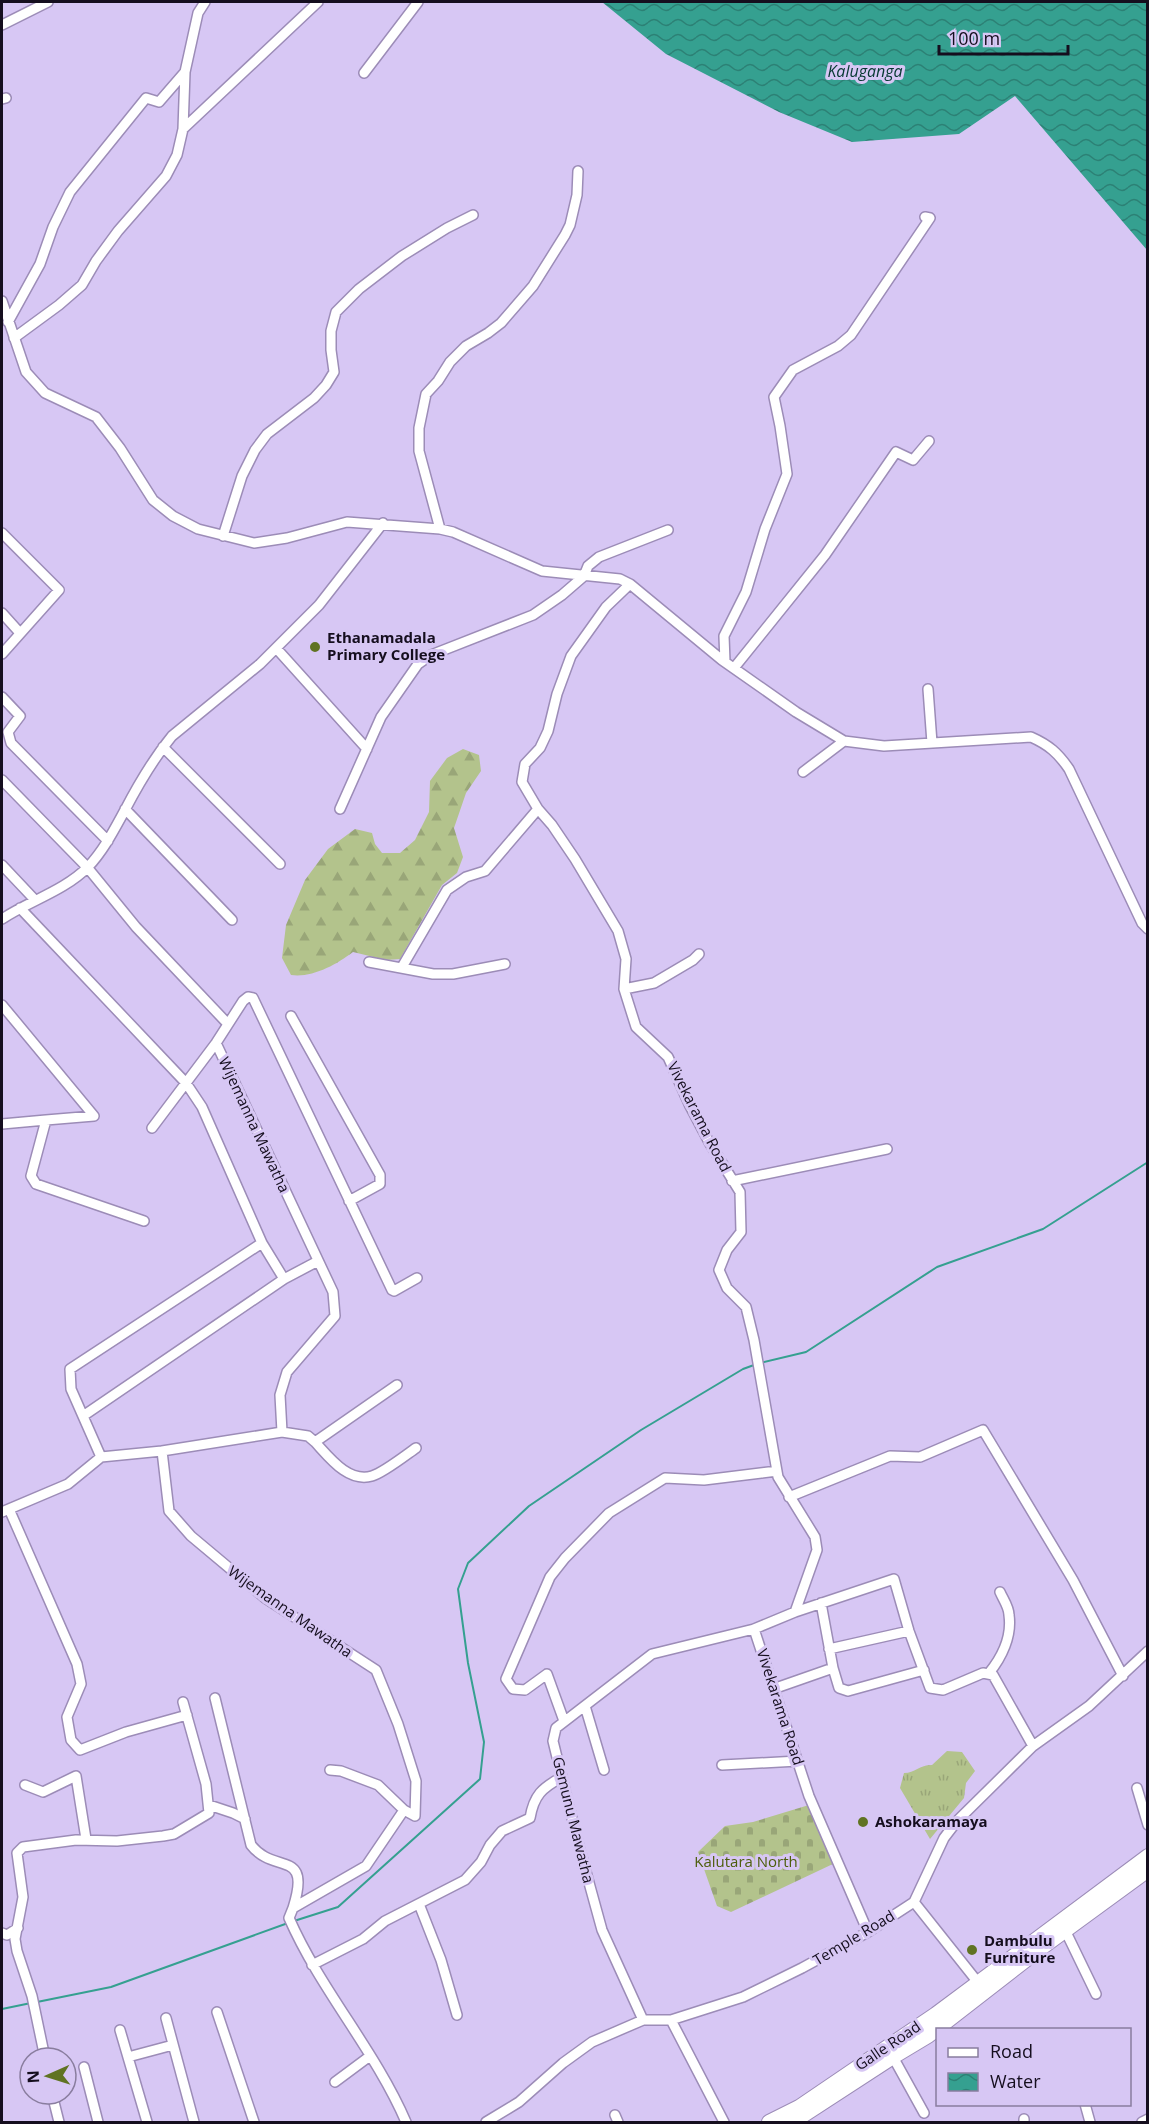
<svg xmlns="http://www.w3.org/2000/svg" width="1149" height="2124" font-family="'Open Sans',sans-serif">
	<defs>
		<pattern id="grass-tufts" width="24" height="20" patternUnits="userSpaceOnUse" patternTransform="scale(1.5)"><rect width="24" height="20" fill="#b3c38c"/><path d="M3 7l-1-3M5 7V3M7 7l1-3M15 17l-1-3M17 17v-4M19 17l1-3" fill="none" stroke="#99a678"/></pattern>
		<pattern id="forest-firs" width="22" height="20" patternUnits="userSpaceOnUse" patternTransform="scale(1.5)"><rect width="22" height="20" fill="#b3c38c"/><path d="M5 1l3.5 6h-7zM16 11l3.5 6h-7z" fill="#99a678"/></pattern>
		<pattern id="cemetery-stones" width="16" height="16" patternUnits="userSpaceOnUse" patternTransform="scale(1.5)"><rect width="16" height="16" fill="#b3c38c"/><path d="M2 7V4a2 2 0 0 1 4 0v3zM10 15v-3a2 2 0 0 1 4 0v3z" fill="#99a678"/></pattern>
		<pattern id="water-waves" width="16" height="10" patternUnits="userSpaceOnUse" patternTransform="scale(1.5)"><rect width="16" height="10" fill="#35a090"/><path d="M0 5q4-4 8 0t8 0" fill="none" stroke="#2c8175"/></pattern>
	</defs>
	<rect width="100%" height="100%" fill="#d7c7f4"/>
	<path fill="url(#grass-tufts)" d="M947 1751 962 1752 975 1771 966 1783 964 1798 930 1839 900 1788 904 1773C915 1773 919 1765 932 1765Z"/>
	<path fill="url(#forest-firs)" d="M463 749 479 755 481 771 466 793 454 828 463 857 457 873 442 885 400 959 386 960 353 952C336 965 312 978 291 975L282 958 286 925 305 880 328 849 355 829 372 833 375 844 382 853H400L415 840 429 812 430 781 447 758Z"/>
	<path fill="url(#cemetery-stones)" d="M809 1805 835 1863 731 1912 717 1906 698 1852 725 1826 753 1822Z"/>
	<path fill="url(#water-waves)" d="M602 2H1147V250L1015 96 959 134 852 142 779 112 666 54Z"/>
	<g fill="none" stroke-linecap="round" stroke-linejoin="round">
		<path stroke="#35a090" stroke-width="2" d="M760 1363 806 1352 937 1267 1043 1229 1148 1162
			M294 1921 338 1907 480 1779 484 1742 468 1663 458 1589 468 1563 529 1506 641 1430 743 1369 754 1365
			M37 2002 111 1987 288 1923
			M2 2009 31 2003"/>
		<g stroke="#9c8cb7" stroke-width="12">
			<path id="minor" d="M2 25 48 2
				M364 73 418 2
				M2 99 6 98
				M183 129 318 2
				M2 301 26 372 45 393 96 417 120 448 153 500 173 516 198 529 254 543 287 538 347 522 440 529 453 532 542 571 620 579 630 584 722 660 796 712 844 741 884 746 1031 737C1049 745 1058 753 1069 769L1142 923 1148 929
				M8 322 40 264 53 227 70 192 146 98 159 102 185 72 198 13 205 2
				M14 338 59 305 82 285 96 261 118 231 166 176 177 155 183 129 185 72
				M440 529 419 451V428L426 394 438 381 450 362 466 346 488 333 501 323 533 286 565 235 570 225 577 195 578 171
				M2 533 59 590 2 654
				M223 536 242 476 255 450 267 434 314 398 326 385 334 372 331 350V331L336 312 359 289 402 256 447 228 473 215
				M630 584 606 607 571 656 557 694 548 731 540 748 525 764 522 782 538 809 552 825 575 859 618 931 626 959 624 989 636 1027 668 1057 690 1106 709 1142 740 1192 741 1232 727 1250 719 1270 727 1288 746 1307 754 1340 778 1477 815 1537 817 1550 795 1612 754 1629 809 1796 868 1932
				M2 613 20 633
				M276 648 367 749
				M725 662 724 636 746 592 765 529 787 474 780 426 774 397 793 370 838 346 851 335 930 218 925 217
				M734 668 825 555 896 452 913 460 929 441
				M928 689 932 743
				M2 697 20 716 8 732 11 743 108 841
				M163 747 280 864
				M803 772 844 741
				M2 780 87 867 136 927 227 1023
				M125 809 232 920
				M340 809 381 717 418 664 431 655 533 615 562 595 584 576 588 566 599 557 668 530
				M2 865 35 900
				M20 908 186 1083 202 1107 262 1243 70 1369 71 1389 101 1457 162 1451
				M2 919C29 901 64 891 88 867 104 850 114 830 125 810 138 785 154 758 172 736L260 664 319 605 383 523
				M369 962 433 974H453L505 964
				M402 967 447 890 466 877 485 871 538 809
				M624 989 654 983 693 960 699 954
				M2 1005 94 1116 46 1120 31 1176 36 1184 144 1221
				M291 1016 380 1175V1184L349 1201
				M216 1043 333 1292 335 1316 287 1372 280 1395 282 1432 162 1451 169 1511 191 1536 265 1598 376 1670 398 1724 416 1781 415 1816 404 1810 366 1866 293 1908 289 1918C321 1991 375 2050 406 2122
				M2 1124 46 1120
				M152 1128 216 1043 243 1001 248 997 253 998 392 1290 394 1291 417 1278
				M732 1181 887 1149
				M284 1279 318 1261
				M397 1385 315 1442C329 1457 348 1483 372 1476 383 1473 406 1455 416 1448
				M83 1416 284 1279 262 1243
				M282 1432 308 1436 315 1442
				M789 1497 890 1456 920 1457 983 1430 1073 1580 1123 1676
				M9 1509 77 1664 81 1684 67 1717 71 1740 80 1750 126 1732 187 1715
				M2 1512 68 1484 101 1457
				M821 1603 833 1668
				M795 1612 894 1579 909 1631 930 1688 943 1690 983 1673 993 1675 1033 1746
				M829 1649 909 1631
				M989 1673C1002 1657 1012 1636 1009 1615 1009 1607 1003 1599 1000 1592
				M773 1689 833 1668 839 1688 848 1691 924 1670
				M215 1698 251 1845C274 1875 312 1848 293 1908
				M585 1706 604 1770
				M564 1721 547 1674 525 1690 513 1689 506 1679 550 1577 565 1558 609 1513 665 1478 704 1480 777 1471
				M722 1765 798 1761
				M330 1770 341 1771 378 1785 404 1810
				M25 1785 43 1792 76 1776 86 1839
				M1137 1788 1148 1825
				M209 1805 233 1813 245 1819
				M914 1902 980 1985
				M419 1904 441 1960 457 2015
				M1065 1930 1096 1994
				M2 1933 7 1935 18 1928
				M312 1965 363 1939 385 1921 465 1880 481 1862 490 1845 502 1831 530 1818C534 1795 542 1788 562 1777
				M217 2012 254 2122
				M166 2018 194 2122
				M643 2020 602 1930 577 1839 553 1741 556 1728 652 1654 754 1629
				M671 2020 724 2122
				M120 2030 147 2122
				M128 2057 173 2045
				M893 2057 924 2113
				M45 2058 32 1996 17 1951 15 1939 23 1897 17 1853 23 1847 76 1840 117 1841 163 1836 174 1834 209 1813 206 1784 183 1702
				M84 2067 98 2122
				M335 2082 370 2056
				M52 2094 59 2122
				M1085 2104 1090 2122
				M615 2115 618 2122
				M1024 2119V2122
				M486 2122 519 2102 563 2063 592 2042 643 2020H671L743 1997 802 1968 868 1932 914 1902 944 1838 957 1821 1033 1746 1089 1706 1148 1651
				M1142 2122 1148 2119"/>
		</g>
		<g stroke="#9c8cb7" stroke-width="16">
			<path id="highway" d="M769 2122 799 2107 936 2014 1148 1856
				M793 2122 893 2057 928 2036 1044 1946 1148 1870"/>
		</g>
		<use href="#minor" stroke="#fff" stroke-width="9"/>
		<use href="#highway" stroke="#fff" stroke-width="14"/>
	</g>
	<g fill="#607322" stroke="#d7c7f4" stroke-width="2">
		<circle cx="315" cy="647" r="6"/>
		<circle cx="863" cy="1822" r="6"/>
		<circle cx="972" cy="1950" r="6"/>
	</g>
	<g text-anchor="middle" stroke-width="6" stroke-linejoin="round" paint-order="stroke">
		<g font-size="15" font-weight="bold" fill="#150e1e" stroke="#d7c7f4" text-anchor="start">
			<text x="327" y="643">Ethanamadala<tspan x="327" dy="17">Primary College</tspan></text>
			<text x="875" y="1827">Ashokaramaya</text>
			<text x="984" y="1946">Dambulu<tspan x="984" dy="17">Furniture</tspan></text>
		</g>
		<g font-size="15" fill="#150e1e" stroke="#d7c7f4">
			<text transform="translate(699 1117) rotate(63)" y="5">Vivekarama Road</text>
			<text transform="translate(254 1125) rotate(65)" y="5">Wijemanna Mawatha</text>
			<text transform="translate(290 1612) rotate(35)" y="5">Wijemanna Mawatha</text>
			<text transform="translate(780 1707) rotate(72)" y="5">Vivekarama Road</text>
			<text transform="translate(573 1820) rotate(76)" y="5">Gemunu Mawatha</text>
			<text transform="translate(854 1938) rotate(-31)" y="5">Temple Road</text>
			<text transform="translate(888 2046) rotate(-34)" y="5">Galle Road</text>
		</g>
		<g font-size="15" fill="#4d5e0b" stroke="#d7c7f4">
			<text x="746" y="1867">Kalutara North</text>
		</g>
		<g font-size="16" font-style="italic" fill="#063831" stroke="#d7c7f4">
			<text x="865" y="77">Kaluganga</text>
		</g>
	</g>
	<rect width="1149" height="2124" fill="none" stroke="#150e1e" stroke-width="6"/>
	<rect x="936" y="2028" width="195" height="78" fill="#d7c7f4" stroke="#897d9e" stroke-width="1.5"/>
	<rect x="948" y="2048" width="30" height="9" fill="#ffffff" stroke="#897d9e" stroke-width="1.5"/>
	<text x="990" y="2058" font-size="18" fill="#150e1e">Road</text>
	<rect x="948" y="2073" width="30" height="18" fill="url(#water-waves)" stroke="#897d9e" stroke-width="1.5"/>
	<text x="990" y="2088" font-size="18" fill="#150e1e">Water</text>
	<g transform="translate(48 2076) rotate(267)"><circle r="28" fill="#d7c7f4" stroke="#897d9e" stroke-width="1.5"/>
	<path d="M0-4.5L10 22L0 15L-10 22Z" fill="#607322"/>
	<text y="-9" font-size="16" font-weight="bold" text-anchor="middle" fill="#150e1e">N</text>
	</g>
	<path d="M939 45v9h129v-9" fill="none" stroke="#150e1e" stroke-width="3"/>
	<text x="948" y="45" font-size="18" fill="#150e1e" stroke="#d7c7f4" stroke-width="4.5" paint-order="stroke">100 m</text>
</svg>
